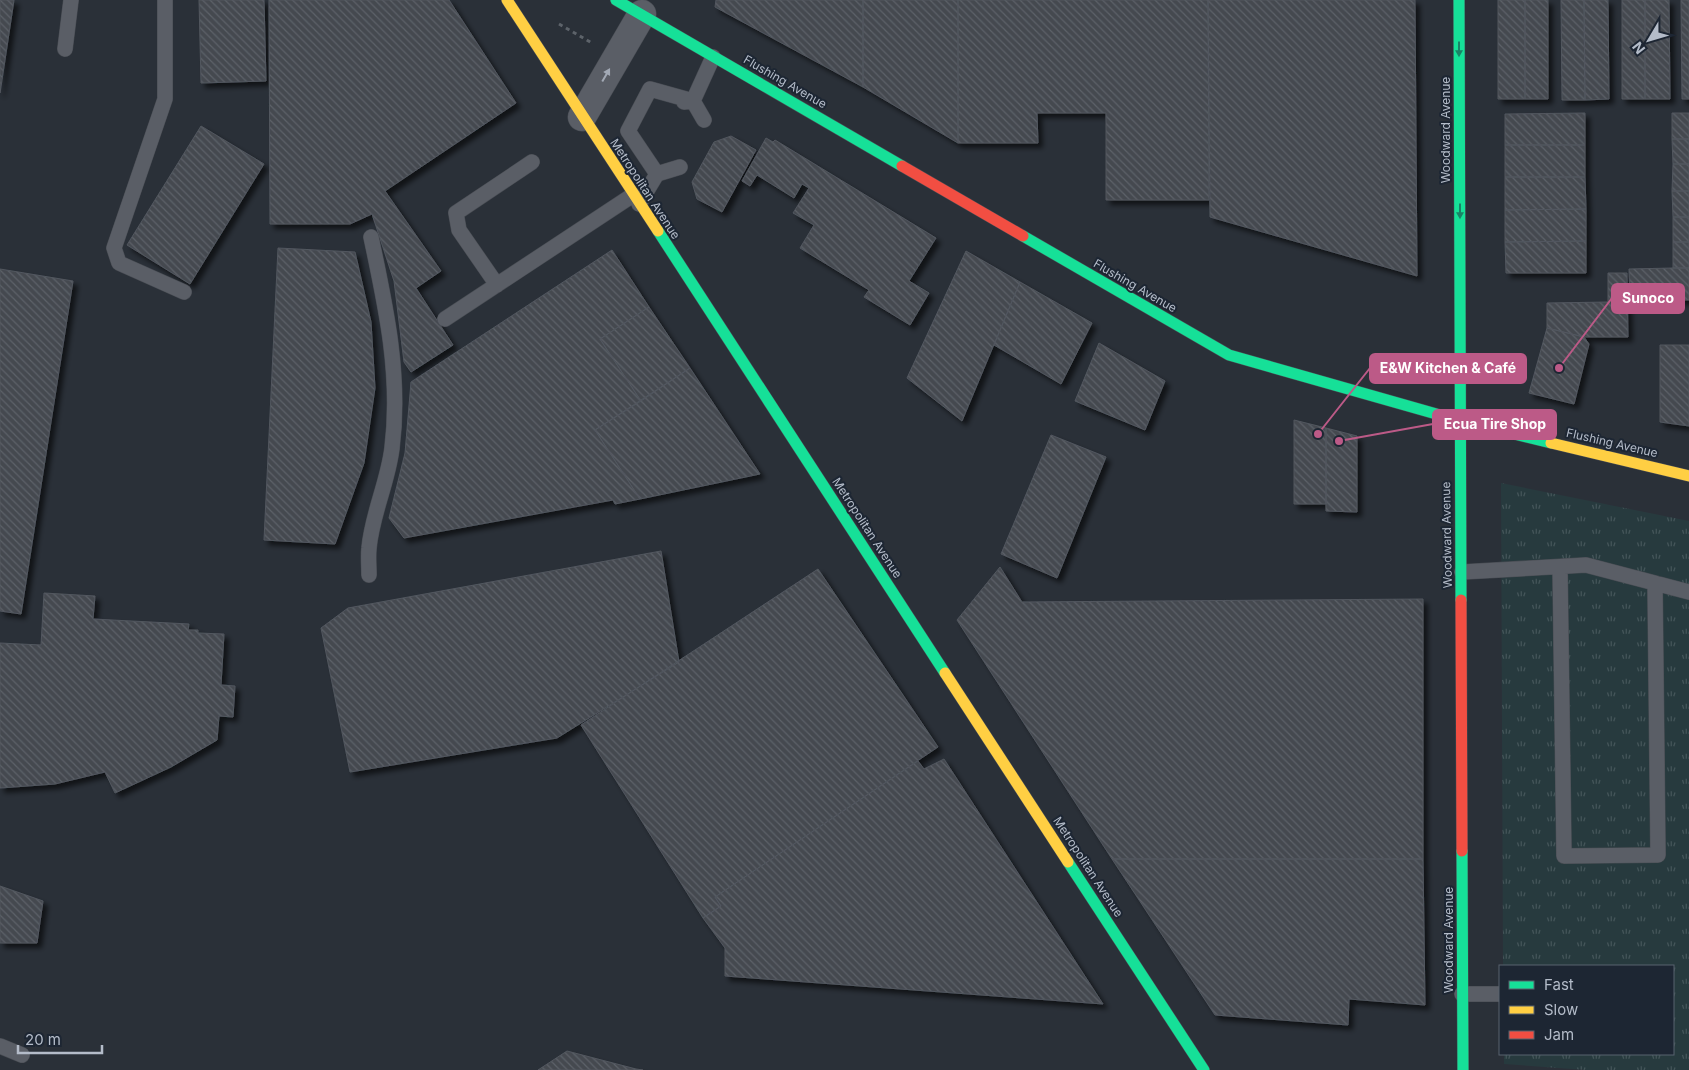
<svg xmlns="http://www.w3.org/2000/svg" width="1689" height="1070" font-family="Inter,sans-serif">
	<defs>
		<pattern id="grass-tufts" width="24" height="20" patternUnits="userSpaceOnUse" patternTransform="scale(1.25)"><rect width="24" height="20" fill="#273a3e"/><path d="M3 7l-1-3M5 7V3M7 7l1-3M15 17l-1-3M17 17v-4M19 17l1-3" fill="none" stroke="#445559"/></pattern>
		<pattern id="building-back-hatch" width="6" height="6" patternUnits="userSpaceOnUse" patternTransform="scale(1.25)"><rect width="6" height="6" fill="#444950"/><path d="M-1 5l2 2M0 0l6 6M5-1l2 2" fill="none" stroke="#5d6168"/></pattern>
		<filter id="shadow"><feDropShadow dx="4.5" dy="4.5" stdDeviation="2.5" flood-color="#0009"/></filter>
	</defs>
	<rect width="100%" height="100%" fill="#2a3038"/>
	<path fill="url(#grass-tufts)" d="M1501 483 1689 521V1070H1586L1504 1064V1054H1673V966H1503Z"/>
	<path fill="url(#building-back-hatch)" stroke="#52575f" filter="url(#shadow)" d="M0 0H14L0 93Z
		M199 0H264L266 81 201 83Z
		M269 0H449L516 103 385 191 441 271 416 288 453 345 411 372 404 362 394 281 372 214 350 224H270Z
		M716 0H863V87L715 7Z
		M863 0H958V143L863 87Z
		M958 0H1208L1209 200H1106V113H1037L1038 143H958Z
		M1208 0H1415L1417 276 1210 217Z
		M1498 0H1525V99H1498Z
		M1525 0H1548V99H1525Z
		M1561 0H1584L1585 100H1562Z
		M1584 0H1608L1609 99 1585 100Z
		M1622 0H1645V99H1622Z
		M1645 0H1669L1670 99H1645Z
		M1681 0H1689V99H1682Z
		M1585 113V145H1505V114Z
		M1672 113H1689V139H1672Z
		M201 126 264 164 190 284 127 245Z
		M731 136 756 150 722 212 697 199 692 182 714 142Z
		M766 138 773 142 775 140 936 238 909 281 929 293 910 325 864 297 869 290 800 248 814 225 793 213 809 188 802 184 794 198 757 175 750 186 742 181Z
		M1672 139H1689V164H1673Z
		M1505 145H1585V177H1505Z
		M1673 164H1689V191H1672Z
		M1505 177H1585L1586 209 1505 210Z
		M1672 191H1689V217H1673Z
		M1586 209V241L1505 242V210Z
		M1673 217H1689V242H1673Z
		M1586 241V273H1506L1505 242Z
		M1673 242H1689V268H1673Z
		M278 248 355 252 371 322 375 388 364 463 335 544 264 540Z
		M612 250 649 307 600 339 641 401 595 430 640 499 615 504 613 500 404 538 389 518 405 453 411 382Z
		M966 251 1020 282 962 421 907 378Z
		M1673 268H1689V300H1630L1629 269Z
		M0 269 73 281 21 614 0 611Z
		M1608 273H1627L1628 337H1584L1547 328V303L1608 302Z
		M1020 282 1092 323 1061 384 994 345Z
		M649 307 690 368 641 401 600 339Z
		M1547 328 1584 337 1589 344 1574 404 1529 393Z
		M1099 343 1165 381 1145 430 1075 401Z
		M1660 345H1689V426L1660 422Z
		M690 368 760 474 640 499 595 430Z
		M1294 420 1326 428V504H1294Z
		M1326 428 1357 436V512L1326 511Z
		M1051 435 1106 457 1057 578 1001 554Z
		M661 551 679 662 557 738 350 772 321 628 348 608Z
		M1000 567 1022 602 1423 599V859H1112L957 620Z
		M818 569 938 747 715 897 721 906 703 918 581 725Z
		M44 593 95 596 93 619 189 624 188 630H198V633L224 634 221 685 235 686 233 717 219 716 217 740 171 767 115 793 105 772 55 784 0 788V643L41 645Z
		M944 759 1103 1004 725 976V948L703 918 721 906 715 897 918 761 924 769Z
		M1112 859H1423L1425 1005 1349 999 1348 1025 1215 1015Z
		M0 886 43 901 37 943H0Z
		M567 1051 636 1069 643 1070H538Z"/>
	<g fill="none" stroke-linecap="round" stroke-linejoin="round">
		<g stroke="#484c53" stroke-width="16">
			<path id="lane" d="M165 0V99L114 248 119 263 184 292
				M65 49 71 0
				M684 102 693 101 704 120
				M657 174 628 131 650 89 693 101 713 57
				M639 204 657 174 680 167
				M497 285 459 230 456 213 532 162
				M445 319 633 195
				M1560 567 1564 856 1658 855 1655 583
				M1462 572 1586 565 1689 592
				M369 575C369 566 368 557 369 548 372 514 388 482 392 448 401 376 386 307 371 237
				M1462 994H1500
				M0 1046 22 1055"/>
		</g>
		<g stroke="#484c53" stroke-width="29">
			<path id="street" d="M582 117 642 14"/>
		</g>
		<g stroke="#484c53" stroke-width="12">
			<path id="fast" d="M616 0 902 166
				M1459 0 1461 600
				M658 231 945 673
				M1023 236 1229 355 1461 421 1551 443
				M1462 851 1463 1070
				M1068 862 1204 1070"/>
		</g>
		<g stroke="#484c53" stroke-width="12">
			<path id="slow" d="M507 0 658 231
				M1551 443 1689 476
				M945 673 1068 862"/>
		</g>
		<g stroke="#484c53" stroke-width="12">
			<path id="jam" d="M902 166 1023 236
				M1461 600 1462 851"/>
		</g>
		<path stroke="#5d636a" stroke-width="3" stroke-dasharray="4 4" stroke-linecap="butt" d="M559 24 592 43"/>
		<use href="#lane" stroke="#5a5e66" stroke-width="15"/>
		<use href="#street" stroke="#5a5e66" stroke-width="28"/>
		<use href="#fast" stroke="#16e098" stroke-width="11"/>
		<use href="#slow" stroke="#ffcf43" stroke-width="11"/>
		<use href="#jam" stroke="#f24e42" stroke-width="11"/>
	</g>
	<defs><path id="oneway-solid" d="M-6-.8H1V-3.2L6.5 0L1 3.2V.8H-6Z" transform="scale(1.25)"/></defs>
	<g fill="#1a8366">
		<use href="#oneway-solid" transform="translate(1459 49) rotate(90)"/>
		<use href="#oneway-solid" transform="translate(1460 211) rotate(90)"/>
	</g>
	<use fill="#a2a9b5" href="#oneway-solid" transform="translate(606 75) rotate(-60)"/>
	<g text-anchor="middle" stroke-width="4" stroke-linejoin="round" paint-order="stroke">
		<g font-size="12" fill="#b4bcc9" stroke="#1d2633">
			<text transform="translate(785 82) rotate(30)" y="4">Flushing Avenue</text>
			<text transform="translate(1446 130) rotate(-90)" y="4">Woodward Avenue</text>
			<text transform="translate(645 189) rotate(57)" y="4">Metropolitan Avenue</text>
			<text transform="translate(1135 286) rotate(30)" y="4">Flushing Avenue</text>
			<text transform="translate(1612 443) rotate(13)" y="4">Flushing Avenue</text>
			<text transform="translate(867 528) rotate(57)" y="4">Metropolitan Avenue</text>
			<text transform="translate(1447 535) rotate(-91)" y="4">Woodward Avenue</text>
			<text transform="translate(1088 867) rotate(57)" y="4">Metropolitan Avenue</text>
			<text transform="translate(1449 940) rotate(-90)" y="4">Woodward Avenue</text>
		</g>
	</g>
	<path fill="none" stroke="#bc5a87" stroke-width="2" d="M1559 368L1612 298M1318 434L1370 368M1339 441L1433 424"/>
	<g fill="#bc5a87" stroke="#1d2633" stroke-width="2">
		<circle cx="1559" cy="368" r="5"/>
		<circle cx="1318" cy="434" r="5"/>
		<circle cx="1339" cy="441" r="5"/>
	</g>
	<g fill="#bc5a87" stroke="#bc5a87" stroke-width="2">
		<rect x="1612" y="284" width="72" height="29" rx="5"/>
		<rect x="1370" y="354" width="156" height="29" rx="5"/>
		<rect x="1433" y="410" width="123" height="29" rx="5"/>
	</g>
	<g font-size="14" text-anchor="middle" font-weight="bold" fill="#fff">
		<text x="1648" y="303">Sunoco</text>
		<text x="1448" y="373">E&amp;W Kitchen &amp; Café</text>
		<text x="1495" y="429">Ecua Tire Shop</text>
	</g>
	<rect x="1499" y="965" width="175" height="90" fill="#1d2633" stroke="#59626f"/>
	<rect x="1509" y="981" width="25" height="8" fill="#16e098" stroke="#59626f"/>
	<text x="1544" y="990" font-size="15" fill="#b4bcc9">Fast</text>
	<rect x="1509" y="1006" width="25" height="8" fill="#ffcf43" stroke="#59626f"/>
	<text x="1544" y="1015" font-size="15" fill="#b4bcc9">Slow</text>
	<rect x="1509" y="1031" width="25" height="8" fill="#f24e42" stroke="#59626f"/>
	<text x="1544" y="1040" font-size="15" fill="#b4bcc9">Jam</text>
	<g transform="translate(1649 40) rotate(232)" stroke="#1d2633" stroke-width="4" paint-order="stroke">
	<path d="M0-4L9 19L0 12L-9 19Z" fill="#b4bcc9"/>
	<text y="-8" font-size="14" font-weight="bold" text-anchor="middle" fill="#b4bcc9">N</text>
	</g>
	<path d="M18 1045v8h84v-8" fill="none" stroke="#b4bcc9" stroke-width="2.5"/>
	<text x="25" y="1045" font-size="15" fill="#b4bcc9" stroke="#1d2633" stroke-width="4" paint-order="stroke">20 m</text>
</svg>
